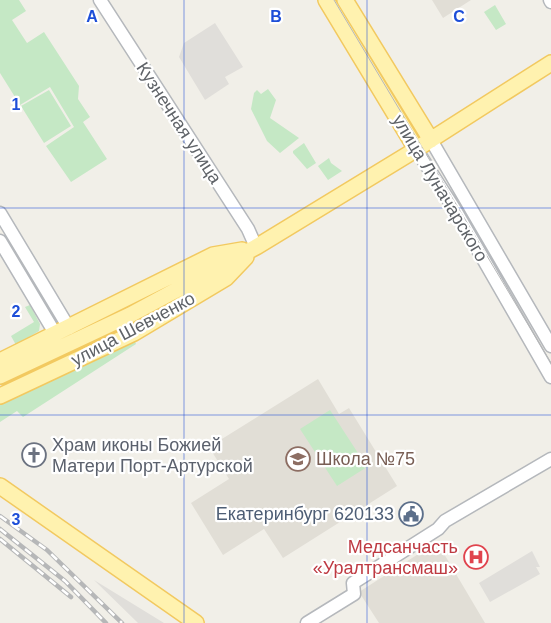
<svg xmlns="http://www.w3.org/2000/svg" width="551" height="623" font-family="Arial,sans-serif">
	<rect width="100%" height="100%" fill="#f1efe8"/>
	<path fill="#e0deda" d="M215 23 243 67 225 77 229 84 205 100 179 57 184 43Z
		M532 551 540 567H536L540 574 490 602 479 583Z
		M94 580 164 623H138Z"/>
	<path fill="#e1ded6" d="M432 0H471L443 18Z
		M318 379 339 414 349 408 397 486 283 558 264 529 223 555 191 503 229 479 209 447Z
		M437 542 485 623H379L359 592Z"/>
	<path fill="#c5e8c5" d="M0 0H19L26 11 12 20 27 43 44 32 79 86 78 99 90 117 83 122 107 159 71 182 46 146 74 127 50 87 20 105 0 73Z
		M495 5 506 24 496 30 484 12Z
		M268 89 276 100 270 118 299 138 280 153 267 141 251 109 254 93 257 90 261 94Z
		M49 90 71 126 44 143 21 106Z
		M304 143 316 163 307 169 293 153V151Z
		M329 158 331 163 342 171 328 180 318 166Z
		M30 305 40 324 39 331 16 345 11 336 34 322 25 307Z
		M133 337 136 344 23 417 17 411 0 422V403Z
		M330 410 367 467 337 486 300 429Z"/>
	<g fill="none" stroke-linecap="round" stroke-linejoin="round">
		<g stroke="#b5b8bc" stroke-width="15">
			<path id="minor" d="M100 0 248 229 256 247
				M550 0 551 2
				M431 140 551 346
				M416 149 455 210 551 377
				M0 213 69 328
				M0 241 56 335
				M307 623 354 594 353 583 438 529 445 521 551 459"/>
		</g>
		<g stroke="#f2c960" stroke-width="18">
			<path id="major" d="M326 0 416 149
				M345 0 431 140
				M0 361 213 255 242 250
				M0 376 130 315 256 247 407 155 551 63
				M0 396 134 333 226 278 246 257
				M0 486 196 623"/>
		</g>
		<use href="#minor" stroke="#fff" stroke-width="12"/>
		<use href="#major" stroke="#fff2af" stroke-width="15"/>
		<path stroke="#b6b7b8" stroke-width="1" d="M334 0 551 363"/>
		<g stroke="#b6b7b8" stroke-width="4.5">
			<path id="rail" d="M0 516 47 550 122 623
				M0 529 65 581 106 623
				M0 539 71 597"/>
		</g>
		<use href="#rail" stroke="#fff" stroke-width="2.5" stroke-dasharray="8" stroke-linecap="butt"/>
	</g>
	<path fill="none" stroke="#1d4ed8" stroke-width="1" stroke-opacity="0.55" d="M184 0V623M367 0V623M0 208H551M0 415H551"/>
	<defs>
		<g id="church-ring" transform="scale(1.25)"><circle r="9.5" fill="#fff" stroke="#6b7280" stroke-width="1.5"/><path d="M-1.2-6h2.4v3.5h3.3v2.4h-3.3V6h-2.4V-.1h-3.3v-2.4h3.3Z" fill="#6b7280"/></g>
		<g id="school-ring" transform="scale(1.25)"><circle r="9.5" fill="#fff" stroke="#8d6e63" stroke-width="1.5"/><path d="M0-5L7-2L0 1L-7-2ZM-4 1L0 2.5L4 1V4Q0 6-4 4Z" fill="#8d6e63"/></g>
		<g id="civic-ring" transform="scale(1.25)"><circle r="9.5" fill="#fff" stroke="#5c6f8a" stroke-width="1.5"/><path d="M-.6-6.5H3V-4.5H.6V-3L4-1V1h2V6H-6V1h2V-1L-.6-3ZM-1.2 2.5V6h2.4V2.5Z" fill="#5c6f8a"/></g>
		<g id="hospital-ring" transform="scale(1.25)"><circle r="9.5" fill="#fff" stroke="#e0444e" stroke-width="1.5"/><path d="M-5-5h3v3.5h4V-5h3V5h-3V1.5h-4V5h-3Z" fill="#e0444e"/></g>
	</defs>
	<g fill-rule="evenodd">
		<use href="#church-ring" x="34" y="455"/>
		<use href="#school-ring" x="298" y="459"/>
		<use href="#civic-ring" x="411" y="514"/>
		<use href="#hospital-ring" x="476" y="557"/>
	</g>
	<g text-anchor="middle" stroke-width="4.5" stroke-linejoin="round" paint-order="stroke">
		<g font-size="18" fill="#5f6368" stroke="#fff">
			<text transform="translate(179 123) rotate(57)" y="6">Кузнечная улица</text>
			<text transform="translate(440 188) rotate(59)" y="6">улица Луначарского</text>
			<text transform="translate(133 329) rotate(-28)" y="6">улица Шевченко</text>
		</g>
		<g font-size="18" fill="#5b616d" stroke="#fff" text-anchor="start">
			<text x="52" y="451">Храм иконы Божией<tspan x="52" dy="21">Матери Порт-Артурской</tspan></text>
		</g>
		<g font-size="18" fill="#785e54" stroke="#fff" text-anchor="start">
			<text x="316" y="465">Школа №75</text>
		</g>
		<g font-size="18" fill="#4e5e75" stroke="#fff" text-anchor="end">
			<text x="394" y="520">Екатеринбург 620133</text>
		</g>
		<g font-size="18" fill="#be3a42" stroke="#fff" text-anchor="end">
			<text x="458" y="553">Медсанчасть<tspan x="458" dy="21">«Уралтрансмаш»</tspan></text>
		</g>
	</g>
	<g font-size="16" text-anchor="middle" font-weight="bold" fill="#1d4ed8" stroke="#fff" stroke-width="4.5" stroke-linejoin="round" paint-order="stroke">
		<text x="92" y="22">A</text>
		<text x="276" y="22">B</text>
		<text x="459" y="22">C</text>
		<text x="16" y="110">1</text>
		<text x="16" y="317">2</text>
		<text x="16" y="525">3</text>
	</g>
</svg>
